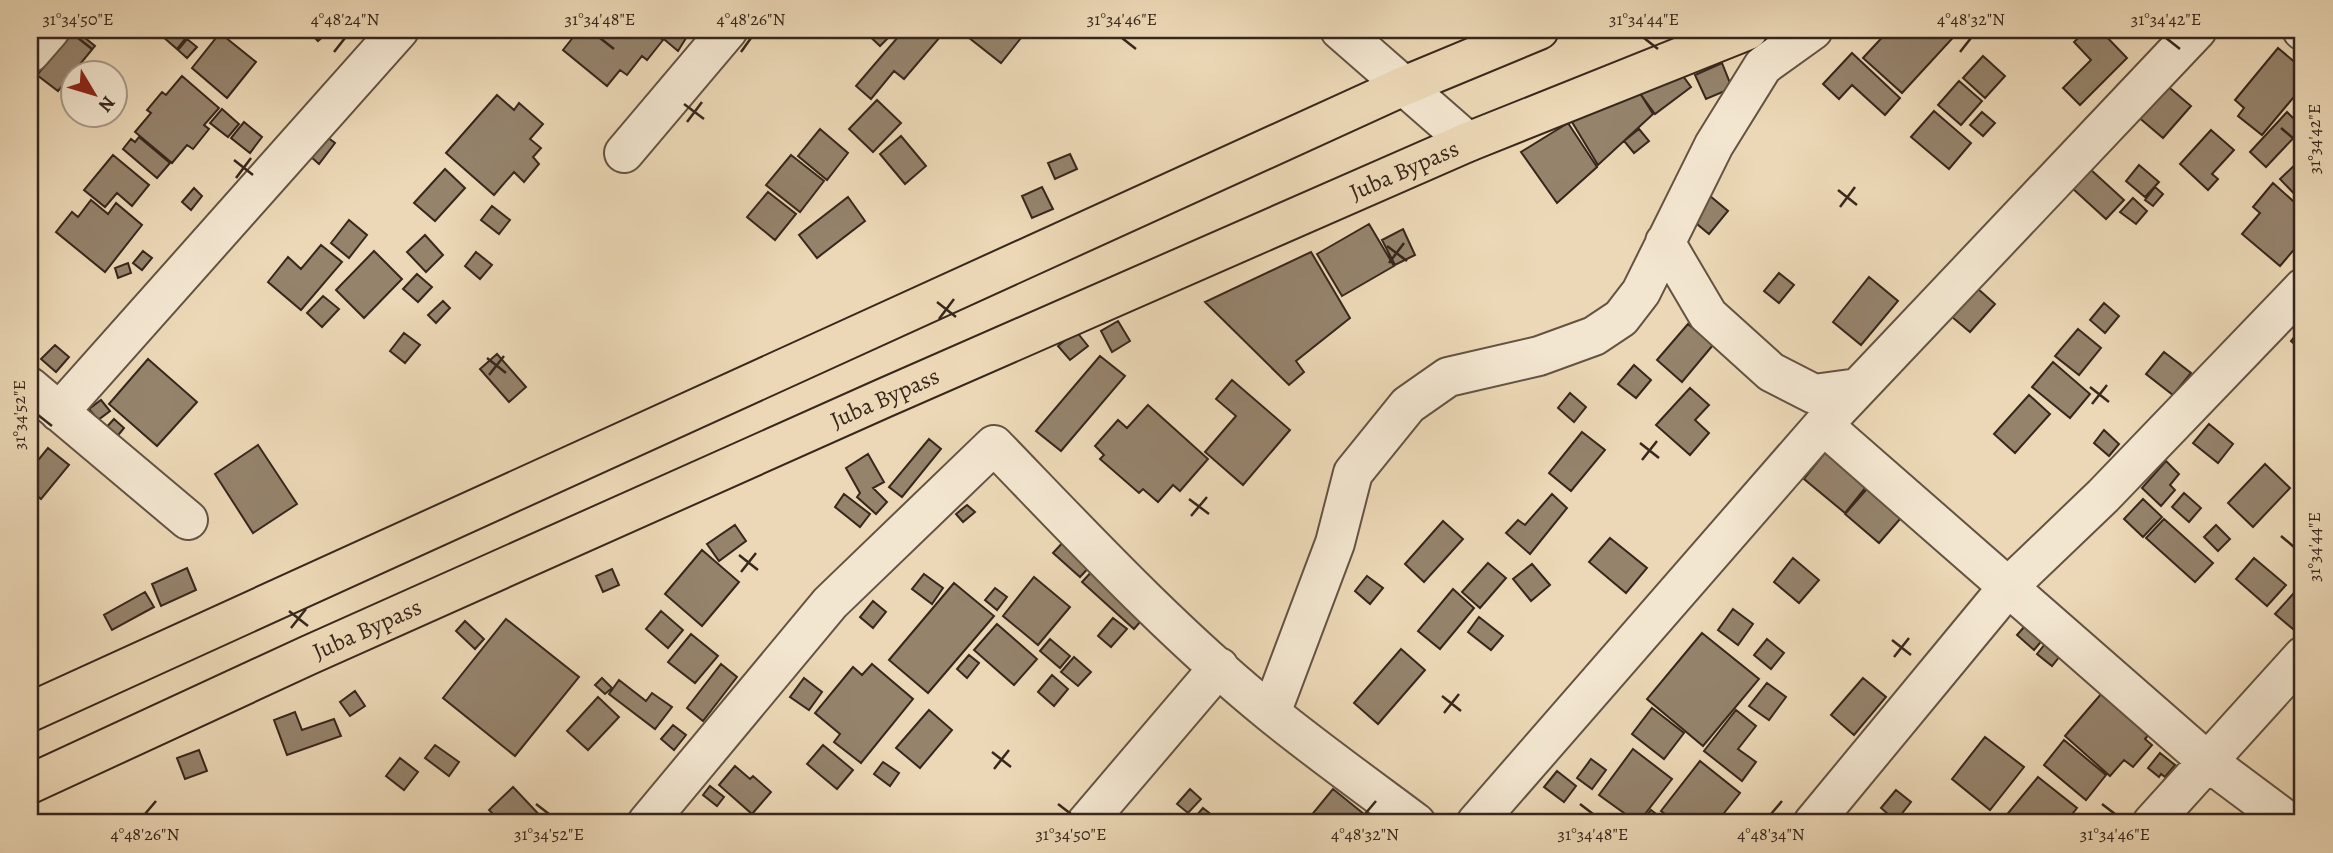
<svg xmlns="http://www.w3.org/2000/svg" width="2333" height="853" font-family="Alegreya,serif">
	<rect width="100%" height="100%" fill="#ecd8b6"/>
	<filter id="stains"><feTurbulence type="fractalNoise" baseFrequency=".00286" numOctaves="4"/><feColorMatrix values="0 0 0 0 .2 0 0 0 0 .09 0 0 0 0 .02 0 0 0 .5 -.17"/></filter>
	<radialGradient id="worn" r=".72"><stop offset=".6" stop-color="#630" stop-opacity="0"/><stop offset="1" stop-color="#630" stop-opacity=".3"/></radialGradient>
	<path fill="#95836c" stroke="#37271c" stroke-width="2" d="M75 30 95 46 58 91 37 75Z
		M169 30H190L191 31 177 49 163 37Z
		M307 30H330L318 41Z
		M579 30H661L657 35 663 40 647 60 642 56 627 75 620 70 607 86 563 50Z
		M664 30H691L678 51 659 35Z
		M863 30H896L880 46Z
		M904 30H946L904 79 894 71 871 99 856 86Z
		M959 30H1020L1025 33 1001 63Z
		M1889 30H1960L1902 93 1863 58Z
		M2087 30H2100L2127 58 2080 105 2063 88 2091 60 2074 42Z
		M220 33 256 62 227 98 192 68Z
		M187 39 197 47 187 58 178 50Z
		M2278 48 2303 69V86L2262 135 2238 116 2244 108 2235 100Z
		M1852 53 1900 98 1885 115 1852 85 1839 99 1823 84Z
		M1983 56 2005 76 1985 98 1963 78Z
		M1672 61 1691 87 1655 114 1636 88Z
		M1722 63 1732 88 1706 99 1695 75Z
		M182 76 219 108 204 125 209 129 193 149 187 145 172 163 135 132 151 113 147 110 162 92 166 95Z
		M1959 81 1982 101 1961 125 1938 105Z
		M1633 82 1653 114 1598 165 1572 122Z
		M2165 84 2191 106 2163 138 2137 116Z
		M497 95 514 110 519 103 543 124 530 139 541 148 533 157 539 164 524 182 514 172 494 195 446 153Z
		M877 100 901 123 873 152 849 129Z
		M222 109 239 124 228 137 210 123Z
		M1934 111 1971 143 1949 169 1911 137Z
		M1982 112 1995 123 1983 136 1970 125Z
		M2287 112 2303 128 2266 167 2250 152Z
		M244 122 262 137 250 153 231 138Z
		M1568 123 1597 167 1557 203 1521 152Z
		M820 129 848 153 827 180 798 156Z
		M1639 129 1649 141 1634 153 1624 141Z
		M2211 130 2234 150 2212 174 2218 179 2208 190 2180 164Z
		M901 136 926 166 905 184 880 154Z
		M139 137 170 163 157 178 123 149 131 139 135 142Z
		M327 137 335 143 319 164 311 157Z
		M1070 154 1077 169 1055 179 1048 163Z
		M113 155 149 185 132 206 117 193 105 207 84 190Z
		M791 155 824 181 800 212 766 185Z
		M2301 159 2303 161V203L2280 179Z
		M2139 165 2159 182 2145 197 2126 181Z
		M445 169 465 188 435 221 414 203Z
		M2090 169 2124 200 2106 219 2072 188Z
		M2273 183 2303 210V239L2280 266 2242 234 2260 213 2253 207Z
		M1042 187 1053 209 1032 218 1022 196Z
		M2155 187 2163 194 2153 206 2145 200Z
		M194 188 202 196 191 210 182 202Z
		M1704 191 1728 211 1709 234 1685 214Z
		M768 192 796 214 775 240 747 217Z
		M848 197 865 221 817 258 799 235Z
		M2133 198 2147 211 2136 224 2120 212Z
		M91 200 108 214 116 203 142 225 105 272 56 232 72 212 78 217Z
		M492 206 510 220 499 234 481 220Z
		M349 220 367 235 349 258 331 243Z
		M1369 224 1394 266 1342 296 1317 254Z
		M1403 229 1415 255 1395 265 1382 240Z
		M425 235 443 255 426 272 407 252Z
		M321 245 342 262 301 310 268 282 288 257 301 269Z
		M143 251 152 258 142 270 133 263Z
		M374 251 402 279 364 318 336 290Z
		M476 252 492 265 480 279 465 266Z
		M1311 252 1350 318 1296 361 1304 372 1289 385 1205 302Z
		M128 263 131 273 118 278 115 268Z
		M1779 273 1794 285 1779 303 1764 291Z
		M417 274 432 287 418 302 403 289Z
		M1869 277 1898 301 1861 345 1833 322Z
		M1977 288 1995 304 1970 332 1952 317Z
		M323 296 339 309 322 327 307 313Z
		M443 301 450 308 436 323 428 315Z
		M2104 303 2119 316 2105 333 2090 320Z
		M1118 321 1130 341 1112 352 1101 331Z
		M1688 324 1713 345 1682 382 1657 360Z
		M2303 326V351L2291 341Z
		M2078 329 2101 348 2079 375 2055 356Z
		M1076 331 1088 346 1070 360 1058 346Z
		M404 333 420 345 405 363 390 351Z
		M55 345 69 357 56 372 41 359Z
		M2164 352 2191 373 2173 395 2146 374Z
		M497 354 526 387 509 402 480 369Z
		M1100 356 1125 376 1061 451 1036 431Z
		M148 359 197 402 157 446 109 404Z
		M2053 362 2090 394 2070 418 2032 387Z
		M1634 365 1651 380 1636 398 1618 384Z
		M1232 380 1290 430 1243 485 1205 452 1236 416 1216 399Z
		M1690 388 1709 405 1695 420 1709 433 1690 455 1656 425Z
		M1570 393 1586 407 1574 422 1558 408Z
		M2029 395 2050 414 2015 453 1994 434Z
		M101 400 110 411 98 420 89 409Z
		M1148 405 1208 459 1180 491 1173 485 1158 502 1143 489 1139 493 1100 459 1104 455 1095 446 1118 420 1127 428Z
		M114 419 124 428 115 439 104 430Z
		M2209 424 2233 444 2218 463 2193 443Z
		M2104 430 2119 444 2109 456 2094 443Z
		M1582 432 1605 450 1571 491 1549 473Z
		M929 439 941 449 902 497 889 487Z
		M1832 444 1873 478 1845 513 1804 479Z
		M258 445 297 504 253 533 215 474Z
		M48 448 69 465 41 499 30 490V470Z
		M868 454 884 482 873 488 887 502 876 514 857 497 860 493 846 468Z
		M2166 461 2179 474 2170 485 2175 490 2161 506 2142 488Z
		M2265 464 2290 488 2253 527 2228 503Z
		M1873 482 1907 511 1879 543 1845 514Z
		M2184 493 2201 508 2189 522 2172 507Z
		M844 494 870 514 860 527 835 507Z
		M1552 494 1567 508 1530 554 1506 533 1518 520 1525 525Z
		M2143 499 2162 517 2143 537 2124 519Z
		M967 505 975 512 963 522 956 514Z
		M2164 519 2213 563 2195 582 2146 538Z
		M1443 521 1463 539 1424 582 1405 564Z
		M735 525 746 541 719 561 707 544Z
		M2216 525 2230 539 2218 551 2204 537Z
		M1610 538 1647 568 1626 593 1589 562Z
		M1066 539 1093 563 1080 577 1053 553Z
		M702 550 739 582 702 626 665 594Z
		M1793 558 1819 580 1799 603 1774 582Z
		M2254 558 2286 585 2267 606 2236 579Z
		M1488 563 1506 578 1480 608 1462 592Z
		M1532 564 1550 585 1531 601 1513 579Z
		M1096 567 1147 614 1134 629 1082 582Z
		M187 568 196 590 161 606 152 584Z
		M612 569 619 585 603 592 596 576Z
		M924 574 943 588 932 604 912 589Z
		M1367 576 1383 588 1370 604 1355 591Z
		M1034 577 1070 607 1038 645 1003 616Z
		M954 583 994 616 928 693 889 660Z
		M995 588 1007 597 997 610 985 600Z
		M1453 589 1474 608 1440 649 1418 631Z
		M145 592 154 607 112 630 104 615Z
		M2294 593 2303 601V618L2293 629 2275 614Z
		M873 601 886 612 873 628 860 617Z
		M1733 609 1753 624 1738 645 1718 630Z
		M661 611 683 630 668 648 646 629Z
		M1479 617 1503 636 1491 650 1468 632Z
		M2033 617 2050 631 2034 650 2017 635Z
		M1113 618 1127 629 1111 647 1098 636Z
		M506 619 579 677 515 756 443 698Z
		M465 621 484 639 475 649 456 631Z
		M997 624 1037 659 1014 685 974 650Z
		M1702 633 1759 679 1703 746 1647 699Z
		M691 634 718 656 695 683 668 662Z
		M2053 634 2068 646 2052 666 2037 654Z
		M1050 639 1070 656 1060 668 1040 651Z
		M1767 639 1784 653 1771 669 1754 655Z
		M1401 649 1425 670 1378 724 1354 703Z
		M969 655 979 663 967 678 957 669Z
		M1074 657 1091 672 1078 686 1061 672Z
		M721 664 737 677 703 721 687 708Z
		M872 664 913 699 861 763 834 742 840 734 815 713 853 667 862 675Z
		M1052 675 1068 689 1054 706 1038 692Z
		M602 678 612 688 605 694 595 685Z
		M804 678 822 692 809 710 790 697Z
		M1863 678 1886 697 1854 735 1831 715Z
		M619 680 646 701 652 693 672 707 655 729 609 694Z
		M1767 683 1786 697 1769 720 1749 706Z
		M2108 686 2155 727 2145 739 2152 745 2133 767 2124 760 2110 776 2065 736Z
		M355 691 365 706 350 716 340 702Z
		M598 697 619 717 588 750 567 731Z
		M1652 708 1684 733 1664 759 1632 734Z
		M929 710 952 730 920 768 896 748Z
		M1736 710 1756 726 1738 749 1756 762 1742 781 1704 751Z
		M295 712 302 730 334 719 341 736 287 755 274 720Z
		M673 725 686 735 674 750 661 739Z
		M1985 737 2024 767 1990 810 1952 779Z
		M2064 740 2106 775 2086 800 2044 765Z
		M435 745 459 762 449 776 425 758Z
		M823 745 853 770 837 789 807 764Z
		M1633 749 1672 779 1638 823 1599 795Z
		M199 750 207 771 185 779 177 758Z
		M2160 753 2175 765 2165 777 2161 774 2159 777 2148 768Z
		M400 758 418 772 404 790 386 776Z
		M1591 759 1606 770 1592 789 1577 778Z
		M1700 761 1740 793 1716 823H1677L1661 811Z
		M883 762 899 773 890 786 874 774Z
		M735 766 750 779 753 776 771 792 752 814 719 785Z
		M1557 771 1576 786 1564 802 1544 787Z
		M2038 777 2077 808 2065 823H2011L2004 818Z
		M710 786 724 797 717 806 703 795Z
		M513 787 547 823H502L489 810Z
		M1190 789 1201 799 1188 813 1177 804Z
		M1333 789 1375 823H1305Z
		M1896 790 1911 802 1896 821 1881 808Z
		M1203 808 1222 823H1190Z
		M1651 810 1668 823H1641Z"/>
	<g fill="none" stroke-linecap="round" stroke-linejoin="round">
		<g stroke="#645342" stroke-width="42">
			<path id="minor" d="M1340 30 1468 142
				M2302 30 2303 31
				M30 53 50 30
				M624 153 728 30
				M1665 242 1708 315 1771 372 1814 394 1858 388
				M30 387 188 520
				M59 412 399 30
				M1823 425 2207 761 2290 823
				M1271 713 1335 543 1353 473 1408 405 1448 377 1539 356 1594 336 1621 318 1641 292 1714 145 1763 66 1813 30
				M647 823 830 603 994 445C1083 537 1172 633 1272 714 1319 752 1368 787 1416 823
				M1086 823 1219 667
				M1476 823 1823 425 2197 30
				M1813 823 2008 587 2103 496 2303 288
				M2152 823 2303 656"/>
		</g>
		<g stroke="#37271c" stroke-width="42">
			<g id="major">
				<path d="M30 712 1404 86 1539 30"/>
				<path id="s1" d="M30 784 309 655 884 398 1468 142 1748 30"/>
			</g>
		</g>
		<use href="#minor" stroke="#f3e6d0" stroke-width="38"/>
		<use href="#major" stroke="#ecd8b6" stroke-width="38"/>
	</g>
	<path fill="none" stroke="#37271c" stroke-width="2.5" d="M78 38 92 49M600 38 614 49M1122 38 1136 49M1644 38 1658 49M2166 38 2180 49M334 52 345 38M741 52 751 38M1960 52 1971 38M684 104 704 119M687 122 702 102M2281 128 2294 139M234 160 253 175M236 178 251 158M1838 190 1857 205M1840 207 1855 187M1387 246 1407 261M1389 263 1404 243M937 302 956 317M939 319 954 299M487 358 506 373M489 375 504 356M2090 387 2109 402M2092 404 2107 385M38 415 52 426M1640 443 1659 458M1642 460 1657 441M1189 499 1209 514M1191 516 1207 497M2281 536 2294 547M739 555 758 570M741 572 756 553M289 611 308 626M291 628 306 609M1892 640 1911 655M1894 657 1909 638M1442 696 1461 711M1444 713 1459 694M992 752 1011 767M994 769 1009 750M536 804 549 814M1058 804 1071 814M1580 804 1593 814M2102 804 2115 814M145 814 156 801M1365 814 1376 801M1771 814 1782 801"/>
	<g text-anchor="middle" stroke-width="5" stroke-linejoin="round" paint-order="stroke">
		<g font-size="24" fill="#37271c" stroke="#f3e6d0">
			<text dy="8" stroke="none"><textPath href="#s1" startOffset="1505">Juba Bypass</textPath></text>
			<text dy="8" stroke="none"><textPath href="#s1" startOffset="938">Juba Bypass</textPath></text>
			<text dy="8" stroke="none"><textPath href="#s1" startOffset="371">Juba Bypass</textPath></text>
		</g>
	</g>
	<rect width="2333" height="853" fill="none" stroke="#ecd8b6" stroke-width="77"/>
	<g transform="translate(94 94) rotate(128)"><circle r="33" fill="#f3e6d0" stroke="#a89a88" stroke-width="2"/>
	<path d="M0-5L12 26L0 18L-12 26Z" fill="#8f2418"/>
	<text y="-10" font-size="19" font-weight="bold" text-anchor="middle" fill="#37271c">N</text>
	</g>
	<rect x="38" y="38" width="2256" height="776" fill="none" stroke="#37271c" stroke-width="2.5"/>
	<g font-size="18" text-anchor="middle" fill="#37271c">
		<text x="78" y="25">31°34'50"E</text>
		<text x="345" y="25">4°48'24"N</text>
		<text x="600" y="25">31°34'48"E</text>
		<text x="751" y="25">4°48'26"N</text>
		<text x="1122" y="25">31°34'46"E</text>
		<text x="1644" y="25">31°34'44"E</text>
		<text x="1971" y="25">4°48'32"N</text>
		<text x="2166" y="25">31°34'42"E</text>
		<text transform="translate(2314 139) rotate(-90)" y="6">31°34'42"E</text>
		<text transform="translate(19 415) rotate(-90)" y="6">31°34'52"E</text>
		<text transform="translate(2314 547) rotate(-90)" y="6">31°34'44"E</text>
		<text x="145" y="840">4°48'26"N</text>
		<text x="549" y="840">31°34'52"E</text>
		<text x="1071" y="840">31°34'50"E</text>
		<text x="1365" y="840">4°48'32"N</text>
		<text x="1593" y="840">31°34'48"E</text>
		<text x="1771" y="840">4°48'34"N</text>
		<text x="2115" y="840">31°34'46"E</text>
	</g>
	<rect width="100%" height="100%" filter="url(#stains)"/>
	<rect width="100%" height="100%" fill="url(#worn)"/>
</svg>
